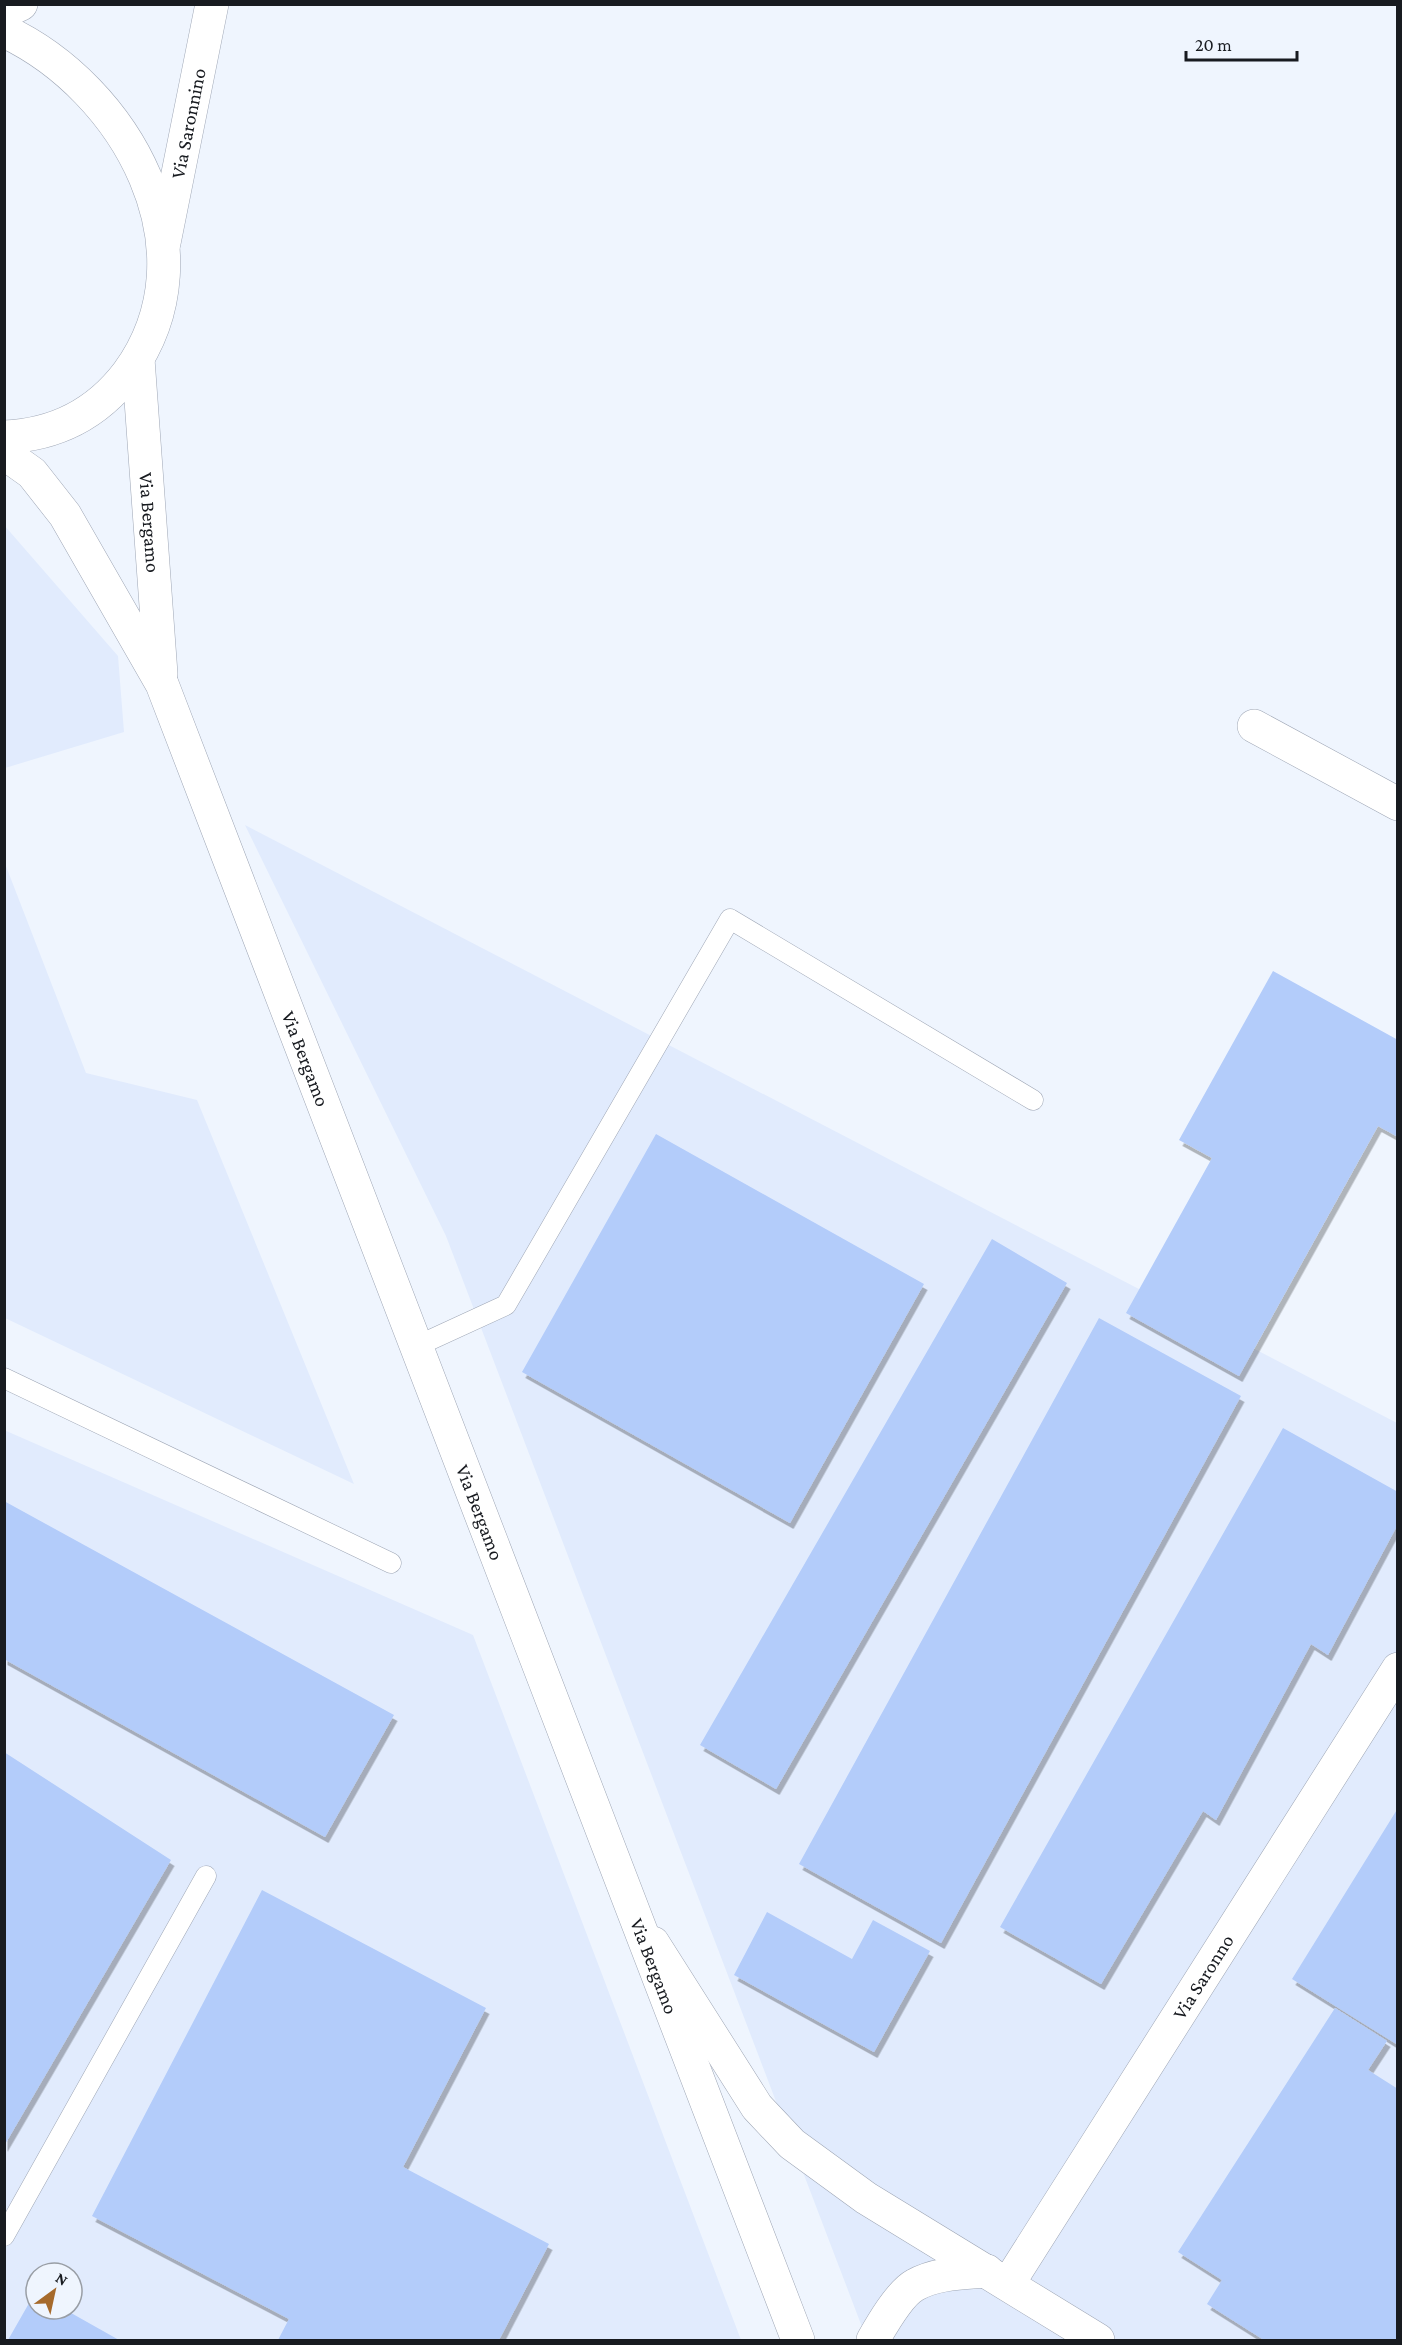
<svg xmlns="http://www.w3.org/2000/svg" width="1402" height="2345" font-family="'Crimson Pro',serif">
	<defs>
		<filter id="shadow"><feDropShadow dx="3.5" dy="6" stdDeviation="0" flood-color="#0004"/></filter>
	</defs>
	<rect width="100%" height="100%" fill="#eff5fe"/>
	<path fill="#e1ebfd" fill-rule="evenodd" d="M4 525 118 656 124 732 5 768Z
		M245 825 1397 1423V2340H867L446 1236Z
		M4 861 86 1073 197 1100 354 1484 5 1318Z
		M4 1430 473 1635 741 2340H5ZM36 2273H72V2309H36Z"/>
	<path fill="#b3ccfa" filter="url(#shadow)" d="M1273 971 1398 1040V1137L1378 1126 1239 1376 1126 1313 1212 1158 1179 1140Z
		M656 1134 924 1284 790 1523 522 1372Z
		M992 1239 1067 1283 776 1789 700 1745Z
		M1099 1318 1241 1396 941 1943 799 1864Z
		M1283 1428 1398 1492V1524L1328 1655 1311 1644 1216 1820 1203 1811 1101 1984 1000 1927Z
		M4 1501 394 1715 325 1837 4 1659Z
		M4 1752 171 1860 4 2146Z
		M1398 1808V2045L1292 1979Z
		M262 1890 486 2008 403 2167 549 2244 499 2340H278L289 2319 92 2216Z
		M767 1912 852 1959 873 1920 930 1951 874 2052 734 1975Z
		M1335 2008 1387 2041 1368 2070 1398 2089V2340H1264L1207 2304 1222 2280 1178 2252Z
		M36 2291V2309H64L119 2340H8Z"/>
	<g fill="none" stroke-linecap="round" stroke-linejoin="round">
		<g stroke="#9ea6b5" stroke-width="21">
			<path id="lane" d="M417 1346 506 1305 730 919 1033 1100
				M4 1378 391 1563
				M4 2236 206 1876"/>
		</g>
		<g stroke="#9ea6b5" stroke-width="34">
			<g id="street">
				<path d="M4 12 21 4"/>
				<path id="s1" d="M164 243 212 4"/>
				<path d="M1254 726 1398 804"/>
				<path d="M653 1943 757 2107 792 2144 866 2198 1098 2340"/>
				<path id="s2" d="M1008 2284 1398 1669"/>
				<path d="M873 2340C881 2326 900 2293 915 2285 936 2273 963 2273 987 2271"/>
			</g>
		</g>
		<g stroke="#9ea6b5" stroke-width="34">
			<g id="primary">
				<path d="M4 31C126 88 217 250 128 373 97 414 55 435 4 437"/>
				<path id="s3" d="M138 359 161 674"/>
				<path id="s4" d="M4 453 32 473 65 515 162 684 798 2340"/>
			</g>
		</g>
		<use href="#lane" stroke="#fff" stroke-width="20"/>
		<use href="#street" stroke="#fff" stroke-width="33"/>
		<use href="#primary" stroke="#fff" stroke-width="33"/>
	</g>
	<g text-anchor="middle" stroke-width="5" stroke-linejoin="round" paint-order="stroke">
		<g font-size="20" fill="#181b20" stroke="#eff5fe">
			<text dy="7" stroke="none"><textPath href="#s1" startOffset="122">Via Saronnino</textPath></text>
			<text dy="7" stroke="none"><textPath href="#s3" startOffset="164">Via Bergamo</textPath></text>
			<text dy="7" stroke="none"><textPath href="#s4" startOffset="684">Via Bergamo</textPath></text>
			<text dy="7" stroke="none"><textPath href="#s4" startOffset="1170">Via Bergamo</textPath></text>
			<text dy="7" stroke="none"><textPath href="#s4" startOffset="1656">Via Bergamo</textPath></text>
			<text dy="7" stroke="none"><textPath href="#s2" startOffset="364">Via Saronno</textPath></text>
		</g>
	</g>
	<rect width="1402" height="2345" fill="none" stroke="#181b20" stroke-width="12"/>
	<g transform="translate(54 2291) rotate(33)"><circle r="28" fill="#eff5fe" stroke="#999ea5" stroke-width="1.5"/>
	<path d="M0-4.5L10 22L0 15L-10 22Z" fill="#a66a2c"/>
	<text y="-9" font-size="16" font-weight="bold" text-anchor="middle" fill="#181b20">N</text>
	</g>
	<path d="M1186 51v9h111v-9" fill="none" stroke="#181b20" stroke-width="3"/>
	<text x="1195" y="51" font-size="18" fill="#181b20" stroke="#eff5fe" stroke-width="4.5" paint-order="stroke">20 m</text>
</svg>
